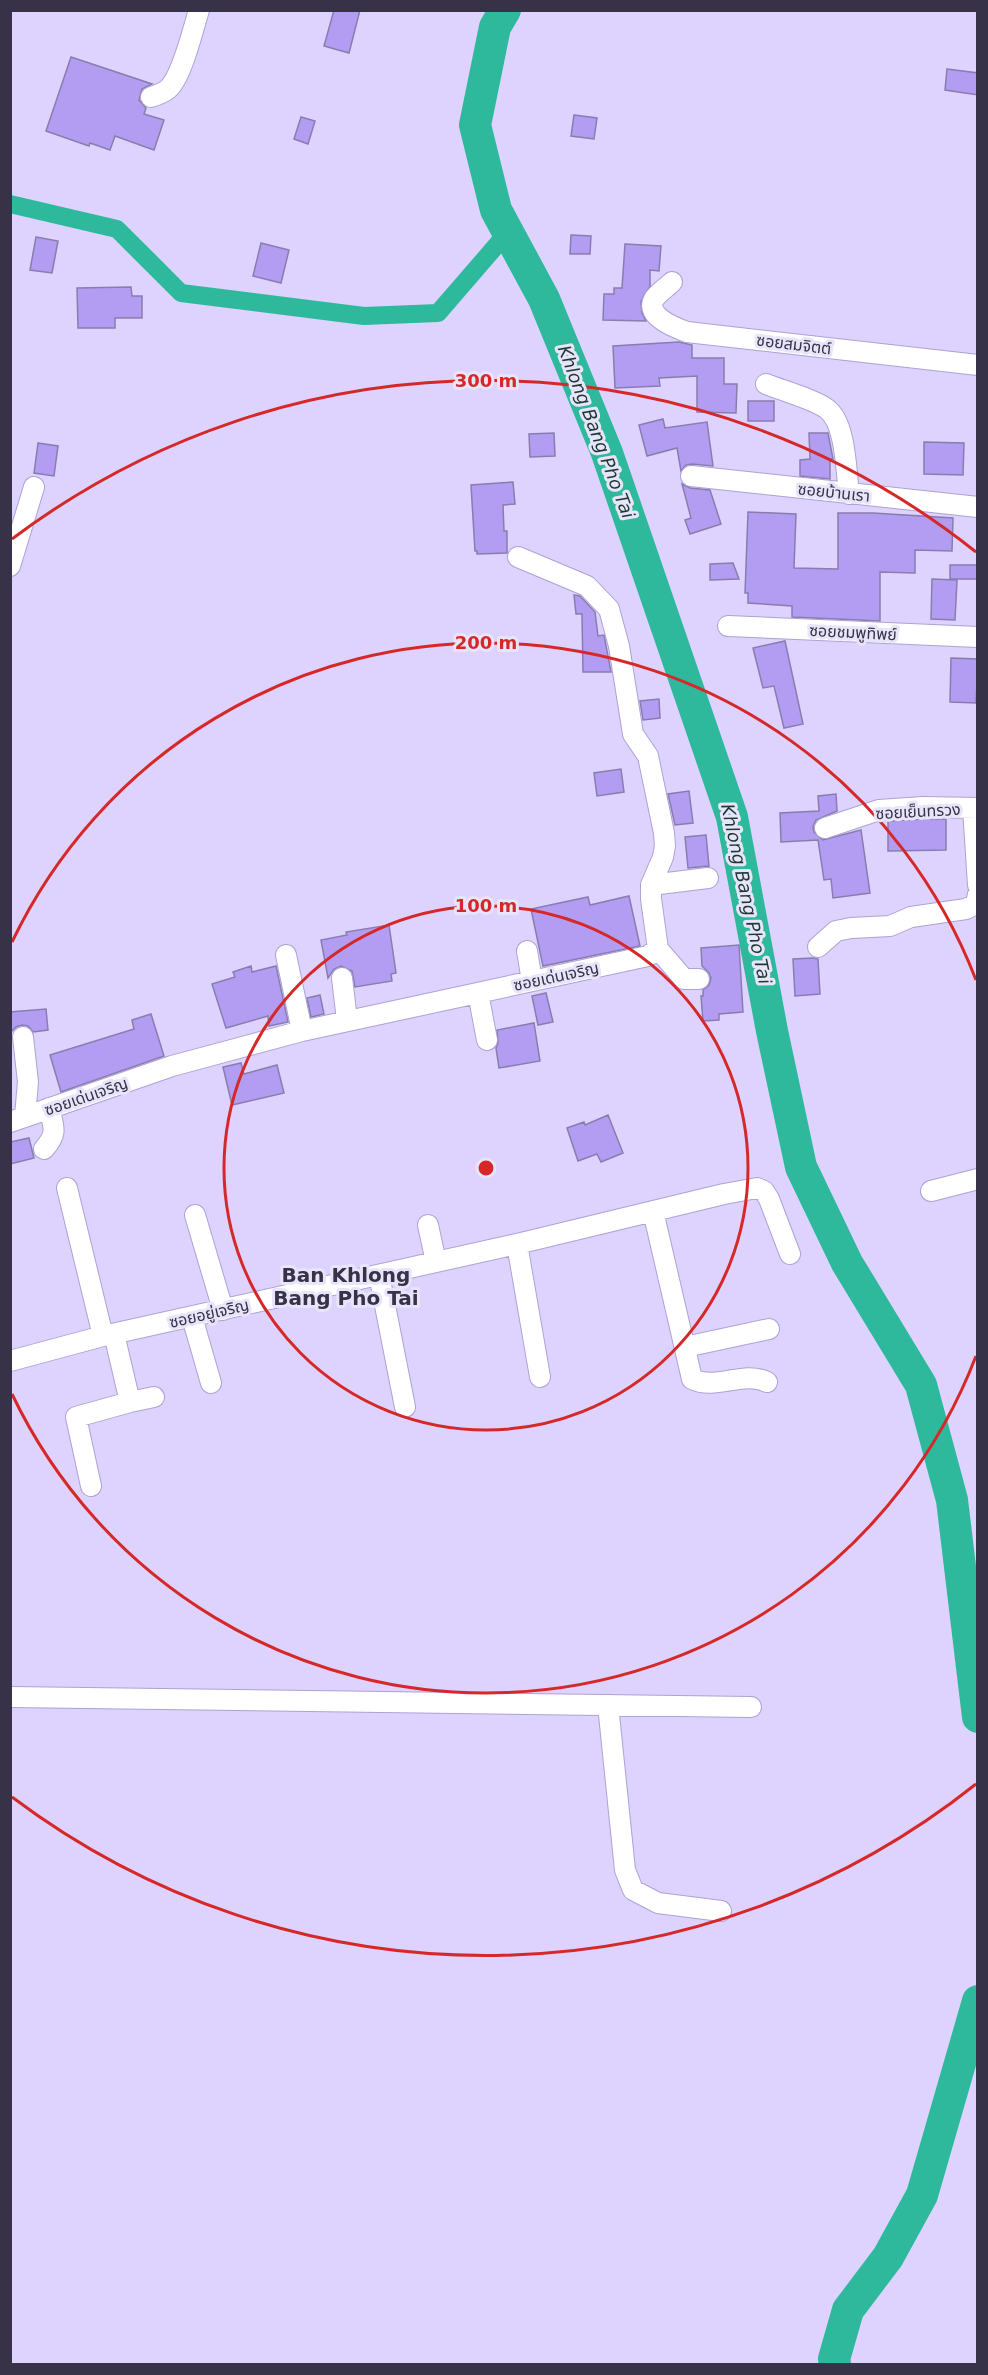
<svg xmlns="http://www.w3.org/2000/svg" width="988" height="2375" font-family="'DejaVu Sans','Noto Sans Thai',sans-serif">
	<rect width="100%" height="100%" fill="#ddd3fe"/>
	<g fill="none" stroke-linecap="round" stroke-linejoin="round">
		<path stroke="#2eb99c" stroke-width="18" d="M10 204 117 229 181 293 364 316 438 313 508 232"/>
		<path stroke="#2eb99c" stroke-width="32" d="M505 10 495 27 475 125 496 210 544 299 607 453 732 817 772 1031 801 1167 847 1263 921 1385 952 1500 978 1717
			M835 2364 834 2359 848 2310 888 2257 922 2195 978 2001"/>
	</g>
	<path fill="#b39df2" stroke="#887dae" stroke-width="1.5" d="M334 10H360L349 53 324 46Z
		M71 57 152 84 142 89 139 100 146 108 144 114 164 120 154 150 115 136 110 150 90 143 89 146 46 131Z
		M947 69 978 73V95L945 90Z
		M574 115 597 118 594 139 571 136Z
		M301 117 315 121 308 144 294 139Z
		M571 235 591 236 590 254H570Z
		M36 237 58 241 52 273 30 270Z
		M261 243 289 250 281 283 253 276Z
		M625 244 661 246 659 271 650 270V286L641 302 642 313 646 321 603 320 604 294H614V288H622Z
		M131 287 132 296H142V318H115V328H78L77 288Z
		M679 342 692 345V358H724V384H737L736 413 697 412V376L659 378 660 386 615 388 613 346Z
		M748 401H774V421H748Z
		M663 419 665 428 707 422 713 466 692 464 686 465 681 471 677 448 647 456 639 425Z
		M554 433 555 456 530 457 529 434Z
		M809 433H828L833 459H830V479L800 476V460L810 459Z
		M924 442 964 443 963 475 924 474Z
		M38 443 58 446 54 476 34 473Z
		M513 482 515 504 503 505 504 531H507V553L477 554V551H475L471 485Z
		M682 484 690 488 710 490 721 524 690 534 685 520 691 518Z
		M748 512 796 514 794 568 838 569V513H873L953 518 952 551 915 550V573L880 572V621L792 617V606L748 603V593H745Z
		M733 563 739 579 710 580V564Z
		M950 565H978V579H950Z
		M932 579 957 580 955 620 931 619Z
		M574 595 580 596 595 612 598 636 604 635 611 672H583L582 614H576Z
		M785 641 803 724 784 728 774 686 763 688 753 648Z
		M951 658 978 659 976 703 950 702Z
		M659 699 660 718 643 720 640 701Z
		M621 769 624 792 597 796 594 773Z
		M689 791 693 823 675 825 668 794Z
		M836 794 837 811 816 820 813 826 814 832 823 840 861 830 870 893 833 898 831 879 824 880 818 840 781 842 780 813 819 811 818 796Z
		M923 819H946V850L888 851V821Z
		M706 835 709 866 688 868 685 837Z
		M629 896 640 946 543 966 531 909 588 897 590 905Z
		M389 925 396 973 391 974 392 981 355 987 352 971 341 966 334 969 328 978 321 940 347 935 346 932Z
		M739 945 743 1012 719 1014V1020L703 1021 701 996H703V990L709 985 711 978 709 973 702 966 701 948Z
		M813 958 818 959 820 994 795 996 793 959Z
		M251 966 252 972 276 966 288 1022 269 1026 268 1016 226 1028 212 984 235 977 233 972Z
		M546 993 553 1022 538 1025 532 996Z
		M320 995 324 1014 311 1017 307 998Z
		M46 1009 48 1030 33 1032 28 1026 22 1025 16 1027 10 1033V1012Z
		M151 1014 164 1056 61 1092 50 1055 134 1029 132 1020Z
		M534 1023 540 1061 499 1068 496 1048 498 1043 497 1030Z
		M241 1063 244 1074 277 1065 284 1093 232 1105 223 1067Z
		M608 1115 623 1153 601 1162 597 1154 578 1161 567 1128 584 1122 585 1125Z
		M29 1138 34 1158 10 1164V1142Z"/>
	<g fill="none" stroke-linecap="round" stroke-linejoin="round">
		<g stroke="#ada2d5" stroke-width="22">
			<path id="minor" d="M151 97C158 95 163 93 168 89 182 77 193 29 199 10
				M672 282C667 287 658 293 654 299 644 316 676 328 687 332L978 365
				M766 384C781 390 816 400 827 409 846 423 846 471 849 494
				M691 476 978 507
				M10 566 34 487
				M728 626 978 637
				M973 808 978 885
				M825 828 879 810 923 807 978 808
				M651 885 708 878
				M818 947 836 931 851 928 890 926 911 917 966 909 976 904 978 894
				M658 949 684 979H699
				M527 951 532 981
				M286 955 302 1031
				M342 978 347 1020
				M478 993 487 1040
				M23 1037 28 1082 25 1116
				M10 1122 172 1066 302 1031 648 956 658 949 651 899V885L663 857 665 846 664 833 648 756 633 734 619 646 609 609 587 586 518 557
				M44 1149C58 1133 54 1128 49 1108
				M67 1188 103 1336
				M931 1191 978 1179
				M653 1211 692 1379C716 1391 743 1370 767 1382
				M195 1215 223 1310
				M428 1225 436 1262
				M517 1244 540 1377
				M379 1275 405 1407
				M192 1317 211 1383
				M685 1347 769 1329
				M10 1361 103 1336 517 1244 724 1194 757 1188 764 1191 769 1199 790 1254
				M130 1402 154 1397
				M91 1486 76 1417 130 1402 114 1334
				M10 1697 751 1707
				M608 1705 625 1870 633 1890 658 1903 721 1911"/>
		</g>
		<use href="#minor" stroke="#fff" stroke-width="20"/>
	</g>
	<g fill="none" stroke="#d62828" stroke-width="3">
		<circle cx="486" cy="1168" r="262"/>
		<path d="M976 1356A525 525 0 0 1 12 1394M12 942A525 525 0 0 1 976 980"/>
		<path d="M976 1784A787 787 0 0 1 12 1797M12 539A787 787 0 0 1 976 552"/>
	</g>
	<g text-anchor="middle" stroke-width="6" stroke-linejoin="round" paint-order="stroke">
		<g font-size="16" fill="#373247" stroke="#e8e4fa">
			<text transform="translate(794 344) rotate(7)" y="6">ซอยสมจิตต์</text>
			<text transform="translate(834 492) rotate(6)" y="6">ซอยบ้านเรา</text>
			<text transform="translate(853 632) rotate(3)" y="6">ซอยชมพูทิพย์</text>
			<text transform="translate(918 811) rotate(-3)" y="6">ซอยเย็นทรวง</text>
			<text transform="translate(556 976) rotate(-12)" y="6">ซอยเด่นเจริญ</text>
			<text transform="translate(86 1096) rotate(-19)" y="6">ซอยเด่นเจริญ</text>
			<text transform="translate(209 1313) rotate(-13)" y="6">ซอยอยู่เจริญ</text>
		</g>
		<g font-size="18" font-style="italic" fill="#1c3831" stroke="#e8e4fa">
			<text transform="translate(596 432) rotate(69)" y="6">Khlong Bang Pho Tai</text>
			<text transform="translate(746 894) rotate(78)" y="6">Khlong Bang Pho Tai</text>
		</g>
		<g font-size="20" font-weight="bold" fill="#373247" stroke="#e8e4fa">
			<text x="346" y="1282">Ban Khlong<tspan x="346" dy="23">Bang Pho Tai</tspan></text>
		</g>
	</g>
	<circle cx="486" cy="1168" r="9" fill="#d62828" stroke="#e8e4fa" stroke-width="3"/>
	<g font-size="18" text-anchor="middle" font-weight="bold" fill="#d62828" stroke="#e8e4fa" stroke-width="6" stroke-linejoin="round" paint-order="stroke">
		<text x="486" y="387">300 m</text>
		<text x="486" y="649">200 m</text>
		<text x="486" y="912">100 m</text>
	</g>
	<rect width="988" height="2375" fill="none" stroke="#373247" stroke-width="24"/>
</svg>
